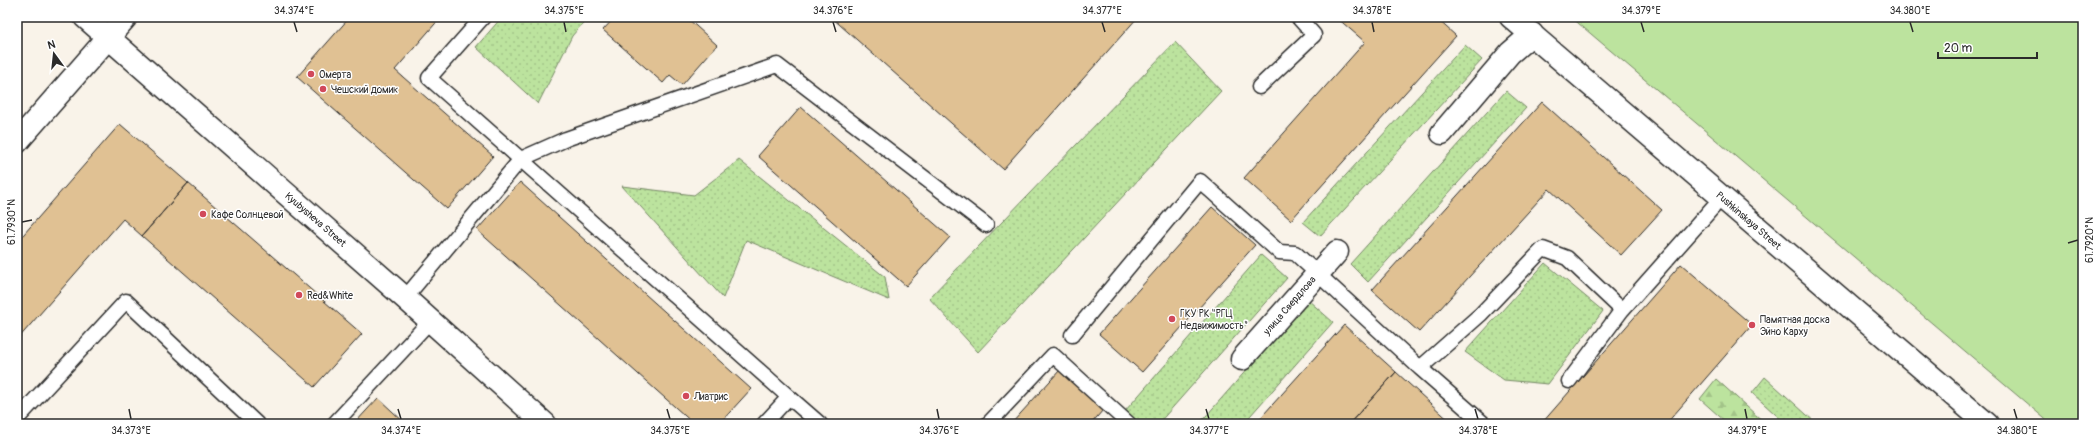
<svg xmlns="http://www.w3.org/2000/svg" width="2100" height="441" font-family="Pangolin,sans-serif">
	<defs>
		<pattern id="grass-dots" width="8" height="8" patternUnits="userSpaceOnUse"><rect width="8" height="8" fill="#bce39e"/><path d="M2 2h.1M6 6h.1" fill="none" stroke="#a2c388" stroke-width="1.8" stroke-linecap="round"/></pattern>
		<pattern id="forest-firs" width="22" height="20" patternUnits="userSpaceOnUse"><rect width="22" height="20" fill="#bce39e"/><path d="M5 1l3.5 6h-7zM16 11l3.5 6h-7z" fill="#a2c388"/></pattern>
	</defs>
	<rect width="100%" height="100%" fill="#f9f3e9"/>
	<filter id="ink" filterUnits="userSpaceOnUse"><feTurbulence type="fractalNoise" baseFrequency=".025" numOctaves="2"/><feDisplacementMap in="SourceGraphic" scale="8" xChannelSelector="R" yChannelSelector="G"/><feConvolveMatrix kernelMatrix="1 2 1 2 8 2 1 2 1" color-interpolation-filters="sRGB"/></filter>
	<g filter="url(#ink)">
		<path fill="url(#grass-dots)" stroke="#748764" d="M502 17H588L572 36 538 104 476 47Z
			M1175 42 1221 91 978 352 929 298Z
			M1465 45 1482 60 1320 236 1303 222Z
			M1506 91 1526 108 1368 282 1350 264Z
			M739 160 885 277 889 300 746 240 723 298 622 186 694 195Z
			M1261 255 1287 278 1158 424H1140L1125 411Z
			M1545 263 1603 311 1548 384 1504 380 1465 352Z
			M1308 300 1333 322 1243 424H1199Z
			M1765 377 1817 424H1786L1752 393Z"/>
		<path fill="url(#forest-firs)" stroke="#748764" d="M1716 379 1766 424H1728L1700 399Z"/>
		<path fill="#bce39e" stroke="#748764" d="M1571 17H2083V424H2051Z"/>
		<path fill="#e0c193" stroke="#2b2b2b" d="M350 17H441L395 70 493 156 447 209 297 77Z
			M615 17H686L717 45 682 85 670 75 663 83 603 30Z
			M831 17H1138L1003 169Z
			M1336 17H1435L1456 36 1291 220 1244 178 1365 42Z
			M1542 102 1662 210 1621 255 1549 189 1419 332 1372 290Z
			M801 107 950 237 906 286 758 156Z
			M120 124 188 183 142 236 123 219 17 340V242Z
			M520 182 751 389 719 424H694L477 230Z
			M188 183 362 334 314 387 142 236Z
			M1212 207 1255 245 1142 372 1099 334Z
			M1681 264 1752 325 1666 424H1543L1542 423Z
			M1344 325 1396 372 1349 424H1255Z
			M1060 370 1103 410 1091 424H1011Z
			M1396 372 1453 424H1349Z
			M378 398 406 424H354Z"/>
		<g fill="none" stroke-linecap="round" stroke-linejoin="round">
			<g stroke="#2b2b2b" stroke-width="17">
				<path id="lane" d="M483 17 429 78 789 397
					M1259 87 1314 35 1298 17
					M405 298 521 159 566 139 777 65 986 225
					M1072 335 1200 181 1279 252 1295 253 1420 368 1484 424
					M1420 368 1481 314 1543 249 1567 258 1622 310 1722 197
					M1569 381 1622 310
					M17 419 126 301 257 424
					M334 424 431 320
					M764 424 789 397 820 424
					M988 424 1053 355 1129 424"/>
			</g>
			<g stroke="#2b2b2b" stroke-width="25">
				<path id="street" d="M1442 133 1510 53 1532 34
					M1242 359 1337 252"/>
			</g>
			<g stroke="#2b2b2b" stroke-width="25">
				<path id="secondary" d="M85 17 405 298 545 424
					M1511 17 1987 424
					M17 142 126 17"/>
			</g>
			<use href="#lane" stroke="#fff" stroke-width="14"/>
			<use href="#street" stroke="#fff" stroke-width="22"/>
			<use href="#secondary" stroke="#fff" stroke-width="22"/>
		</g>
	</g>
	<path fill="none" stroke="#2b2b2b" stroke-width="1.5" d="M294 22 297 32M564 22 566 32M833 22 836 32M1102 22 1105 32M1372 22 1374 32M1641 22 1644 32M1910 22 1913 32M22 222 32 220M2068 243 2078 240M129 409 131 419M398 409 401 419M667 409 670 419M937 409 939 419M1206 409 1209 419M1475 409 1478 419M1745 409 1747 419M2014 409 2017 419"/>
	<g fill="#d1495b" stroke="#fff" stroke-width="1.5">
		<circle cx="311" cy="74" r="4"/>
		<circle cx="323" cy="89" r="4"/>
		<circle cx="203" cy="214" r="4"/>
		<circle cx="299" cy="295" r="4"/>
		<circle cx="1172" cy="319" r="4"/>
		<circle cx="1752" cy="325" r="4"/>
		<circle cx="686" cy="396" r="4"/>
	</g>
	<g text-anchor="middle" stroke-width="3" stroke-linejoin="round" paint-order="stroke">
		<g font-size="10" fill="#2b2b2b" stroke="#fff" text-anchor="start">
			<text x="319" y="78">Омерта</text>
			<text x="331" y="93">Чешский домик</text>
			<text x="211" y="218">Кафе Солнцевой</text>
			<text x="307" y="299">Red&amp;White</text>
			<text x="1180" y="317">ГКУ РК "РГЦ<tspan x="1180" dy="12">Недвижимость"</tspan></text>
			<text x="1760" y="323">Памятная доска<tspan x="1760" dy="12">Эйно Карху</tspan></text>
			<text x="694" y="400">Лиатрис</text>
		</g>
		<g font-size="10" fill="#2b2b2b" stroke="#fff">
			<text transform="translate(316 219) rotate(41)" y="4">Kyubysheva Street</text>
			<text transform="translate(1749 220) rotate(41)" y="4">Pushkinskaya Street</text>
			<text transform="translate(1289 305) rotate(-49)" y="4">улица Свердлова</text>
		</g>
	</g>
	<rect width="2100" height="441" fill="none" stroke="#fff" stroke-width="44"/>
	<g transform="translate(54 54) rotate(345)" stroke="#ffffff" stroke-width="3" paint-order="stroke">
	<path d="M0-3L7 15L0 10L-7 15Z" fill="#2b2b2b"/>
	<text y="-6" font-size="11" font-weight="bold" text-anchor="middle" fill="#2b2b2b">N</text>
	</g>
	<path d="M1938 52v6h99v-6" fill="none" stroke="#2b2b2b" stroke-width="2"/>
	<text x="1944" y="52" font-size="12" fill="#2b2b2b" stroke="#ffffff" stroke-width="3" paint-order="stroke">20 m</text>
	<rect x="22" y="22" width="2056" height="397" fill="none" stroke="#2b2b2b" stroke-width="1.5"/>
	<g font-size="10" text-anchor="middle" fill="#2b2b2b">
		<text x="294" y="14">34.374°E</text>
		<text x="564" y="14">34.375°E</text>
		<text x="833" y="14">34.376°E</text>
		<text x="1102" y="14">34.377°E</text>
		<text x="1372" y="14">34.378°E</text>
		<text x="1641" y="14">34.379°E</text>
		<text x="1910" y="14">34.380°E</text>
		<text transform="translate(11 222) rotate(-90)" y="4">61.7930°N</text>
		<text transform="translate(2089 240) rotate(-90)" y="4">61.7920°N</text>
		<text x="131" y="434">34.373°E</text>
		<text x="401" y="434">34.374°E</text>
		<text x="670" y="434">34.375°E</text>
		<text x="939" y="434">34.376°E</text>
		<text x="1209" y="434">34.377°E</text>
		<text x="1478" y="434">34.378°E</text>
		<text x="1747" y="434">34.379°E</text>
		<text x="2017" y="434">34.380°E</text>
	</g>
</svg>
